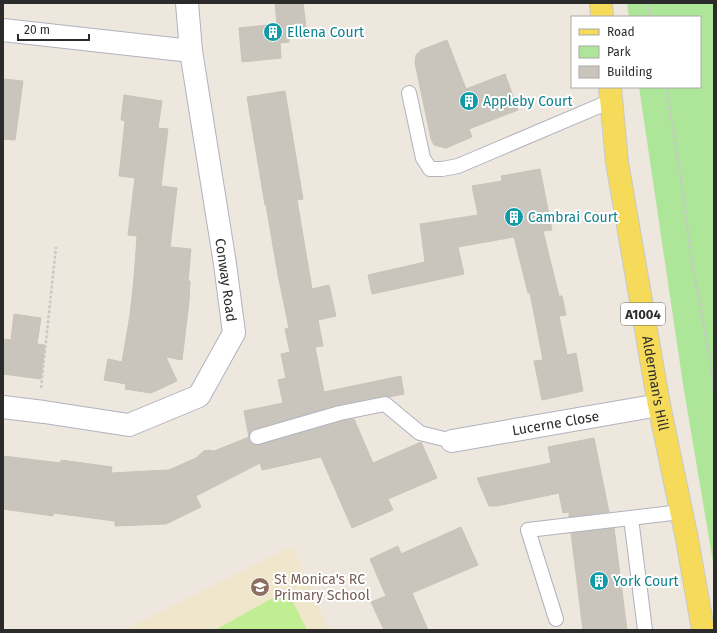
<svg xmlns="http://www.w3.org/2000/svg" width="717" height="633" font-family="'Fira Sans',sans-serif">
	<rect width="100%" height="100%" fill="#eee7dd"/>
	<path fill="#f0e6cc" d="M292 546 329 630H124Z"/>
	<path fill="#ade698" d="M627 3H714V568L683 384 639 87H700V17H629Z"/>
	<path fill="#c1ee93" d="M287 590 307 630H215Z"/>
	<path fill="#c9c4bc" stroke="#c9c4b6" d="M275 3H303L307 35 289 37V42L280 43 281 58 242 62 239 28 277 24Z
		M447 40 466 89 505 74 518 110 469 129 472 137 446 148 434 145 431 139 415 63 416 55 421 50Z
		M3 79 23 81 15 140 3 139Z
		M285 91 303 199 297 200 312 289 329 285 336 316 318 320 323 346 315 347 324 392 401 376 404 394 389 397 383 396 338 405 255 429 251 431 249 435V440L251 443 255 445H259L342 421 354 419 373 463 421 442 437 478 388 499 393 510 352 528 321 457 262 470 260 463 196 496 201 507 166 524 115 526V521L53 513V516L3 509V456L61 463V460L112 467 111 473 169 470 196 458 204 451 209 450 214 451 249 437 244 411 283 403 278 380 286 378 281 354 290 352 285 329 289 328 278 275 266 205H265L247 97Z
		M124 95 162 101 158 128 168 129 161 186 177 188 170 247 191 249 188 281H190L189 302 182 360 166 357 177 381 151 393 125 389 126 384 104 380 108 359 122 362 130 315 134 278 137 236 128 235 135 178 119 176 125 121 121 120Z
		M540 169 552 230 543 231 559 296H562L566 315 559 316 567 355 576 353 583 391 542 400 534 361 543 360 530 293H528L514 237 458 247 464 274 372 294 368 275 425 262 420 224 478 215 472 186 502 181 501 176Z
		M14 314 41 318 37 344 45 345 41 379 3 374V339L11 340Z
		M594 438 609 512 569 517V512L563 513 559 493 497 506H489L477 478 551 463 548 447Z
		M461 527 478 565 412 593 428 630H384L371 602 386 596 370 559 398 546 401 554Z
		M614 528 627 630H583L571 533Z"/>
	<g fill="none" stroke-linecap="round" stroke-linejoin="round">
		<g stroke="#b1b2bf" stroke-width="16">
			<path id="lane" d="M409 93 423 158 430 169H442L458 166 611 101
				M257 437 340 413 385 404 420 433 452 441
				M631 518 645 630
				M556 619 528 530 681 512"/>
		</g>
		<g stroke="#b1b2bf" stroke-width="24">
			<g id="street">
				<path d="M3 30 191 51"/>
				<path d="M3 407 44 412 129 425 199 396 234 333 225 264 191 51 187 3"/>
				<path id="s1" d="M452 441 659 405"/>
			</g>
		</g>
		<g stroke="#c8c8c8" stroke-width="24">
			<g id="primary">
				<path d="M601 3 602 17"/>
				<path id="s2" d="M610 87 617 162 659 405 687 539 703 630"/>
			</g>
		</g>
		<path stroke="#c8c8c8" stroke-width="2.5" stroke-dasharray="3 2" stroke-linecap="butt" d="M648 3 651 17
			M666 87 681 178 691 257 710 359 714 391
			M41 388 56 247"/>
		<use href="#lane" stroke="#fff" stroke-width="14"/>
		<use href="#street" stroke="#fff" stroke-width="22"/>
		<use href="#primary" stroke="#f6db5a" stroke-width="22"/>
	</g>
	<defs>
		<g id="building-disc" transform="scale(1)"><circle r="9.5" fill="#0f9aa8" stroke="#fff"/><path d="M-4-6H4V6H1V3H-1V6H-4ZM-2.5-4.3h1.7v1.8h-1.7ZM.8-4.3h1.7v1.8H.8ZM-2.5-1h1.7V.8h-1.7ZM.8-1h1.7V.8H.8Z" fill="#fff"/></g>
		<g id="school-disc" transform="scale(1)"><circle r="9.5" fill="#8d6e63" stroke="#fff"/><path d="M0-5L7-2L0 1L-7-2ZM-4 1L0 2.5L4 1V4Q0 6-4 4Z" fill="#fff"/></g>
	</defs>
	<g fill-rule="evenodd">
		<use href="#building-disc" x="273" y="32"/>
		<use href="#building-disc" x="469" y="101"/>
		<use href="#building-disc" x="514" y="217"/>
		<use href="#building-disc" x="599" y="581"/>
		<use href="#school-disc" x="260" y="587"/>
	</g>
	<g text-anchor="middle" stroke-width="4" stroke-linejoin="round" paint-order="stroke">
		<rect fill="#fff" stroke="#6b6b6b" stroke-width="1" x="621" y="303" width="44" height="22" rx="3"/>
		<g font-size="13" font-weight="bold" fill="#2b2b2b">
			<text x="643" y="319">A1004</text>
		</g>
		<g font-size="14" fill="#0d838f" stroke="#fff" text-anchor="start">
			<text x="287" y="37">Ellena Court</text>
			<text x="483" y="106">Appleby Court</text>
			<text x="528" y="222">Cambrai Court</text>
			<text x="613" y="586">York Court</text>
		</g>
		<g font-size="14" fill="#2b2b2b" stroke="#fff">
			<text transform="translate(226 280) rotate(82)" y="5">Conway Road</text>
			<text dy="5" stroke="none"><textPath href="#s2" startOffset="300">Alderman's Hill</textPath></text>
			<text dy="5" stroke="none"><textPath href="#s1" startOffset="105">Lucerne Close</textPath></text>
		</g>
		<g font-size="14" fill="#785e54" stroke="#fff" text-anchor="start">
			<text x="274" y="584">St Monica's RC<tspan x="274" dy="16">Primary School</tspan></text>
		</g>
	</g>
	<rect width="717" height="633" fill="none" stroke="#2b2b2b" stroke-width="8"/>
	<rect x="571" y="16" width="130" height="72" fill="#ffffff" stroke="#aaaaaa"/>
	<rect x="579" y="29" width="20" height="6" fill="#f6db5a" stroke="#aaaaaa"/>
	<text x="607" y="36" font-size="12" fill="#2b2b2b">Road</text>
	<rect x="579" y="46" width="20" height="12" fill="#ade698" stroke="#aaaaaa"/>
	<text x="607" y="56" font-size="12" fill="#2b2b2b">Park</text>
	<rect x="579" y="66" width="20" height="12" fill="#c9c4bc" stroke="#aaaaaa"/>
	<text x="607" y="76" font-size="12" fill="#2b2b2b">Building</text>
	<path d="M18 34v6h71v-6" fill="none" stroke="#2b2b2b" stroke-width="2"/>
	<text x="24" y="34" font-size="12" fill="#2b2b2b" stroke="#ffffff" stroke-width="3" paint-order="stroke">20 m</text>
</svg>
